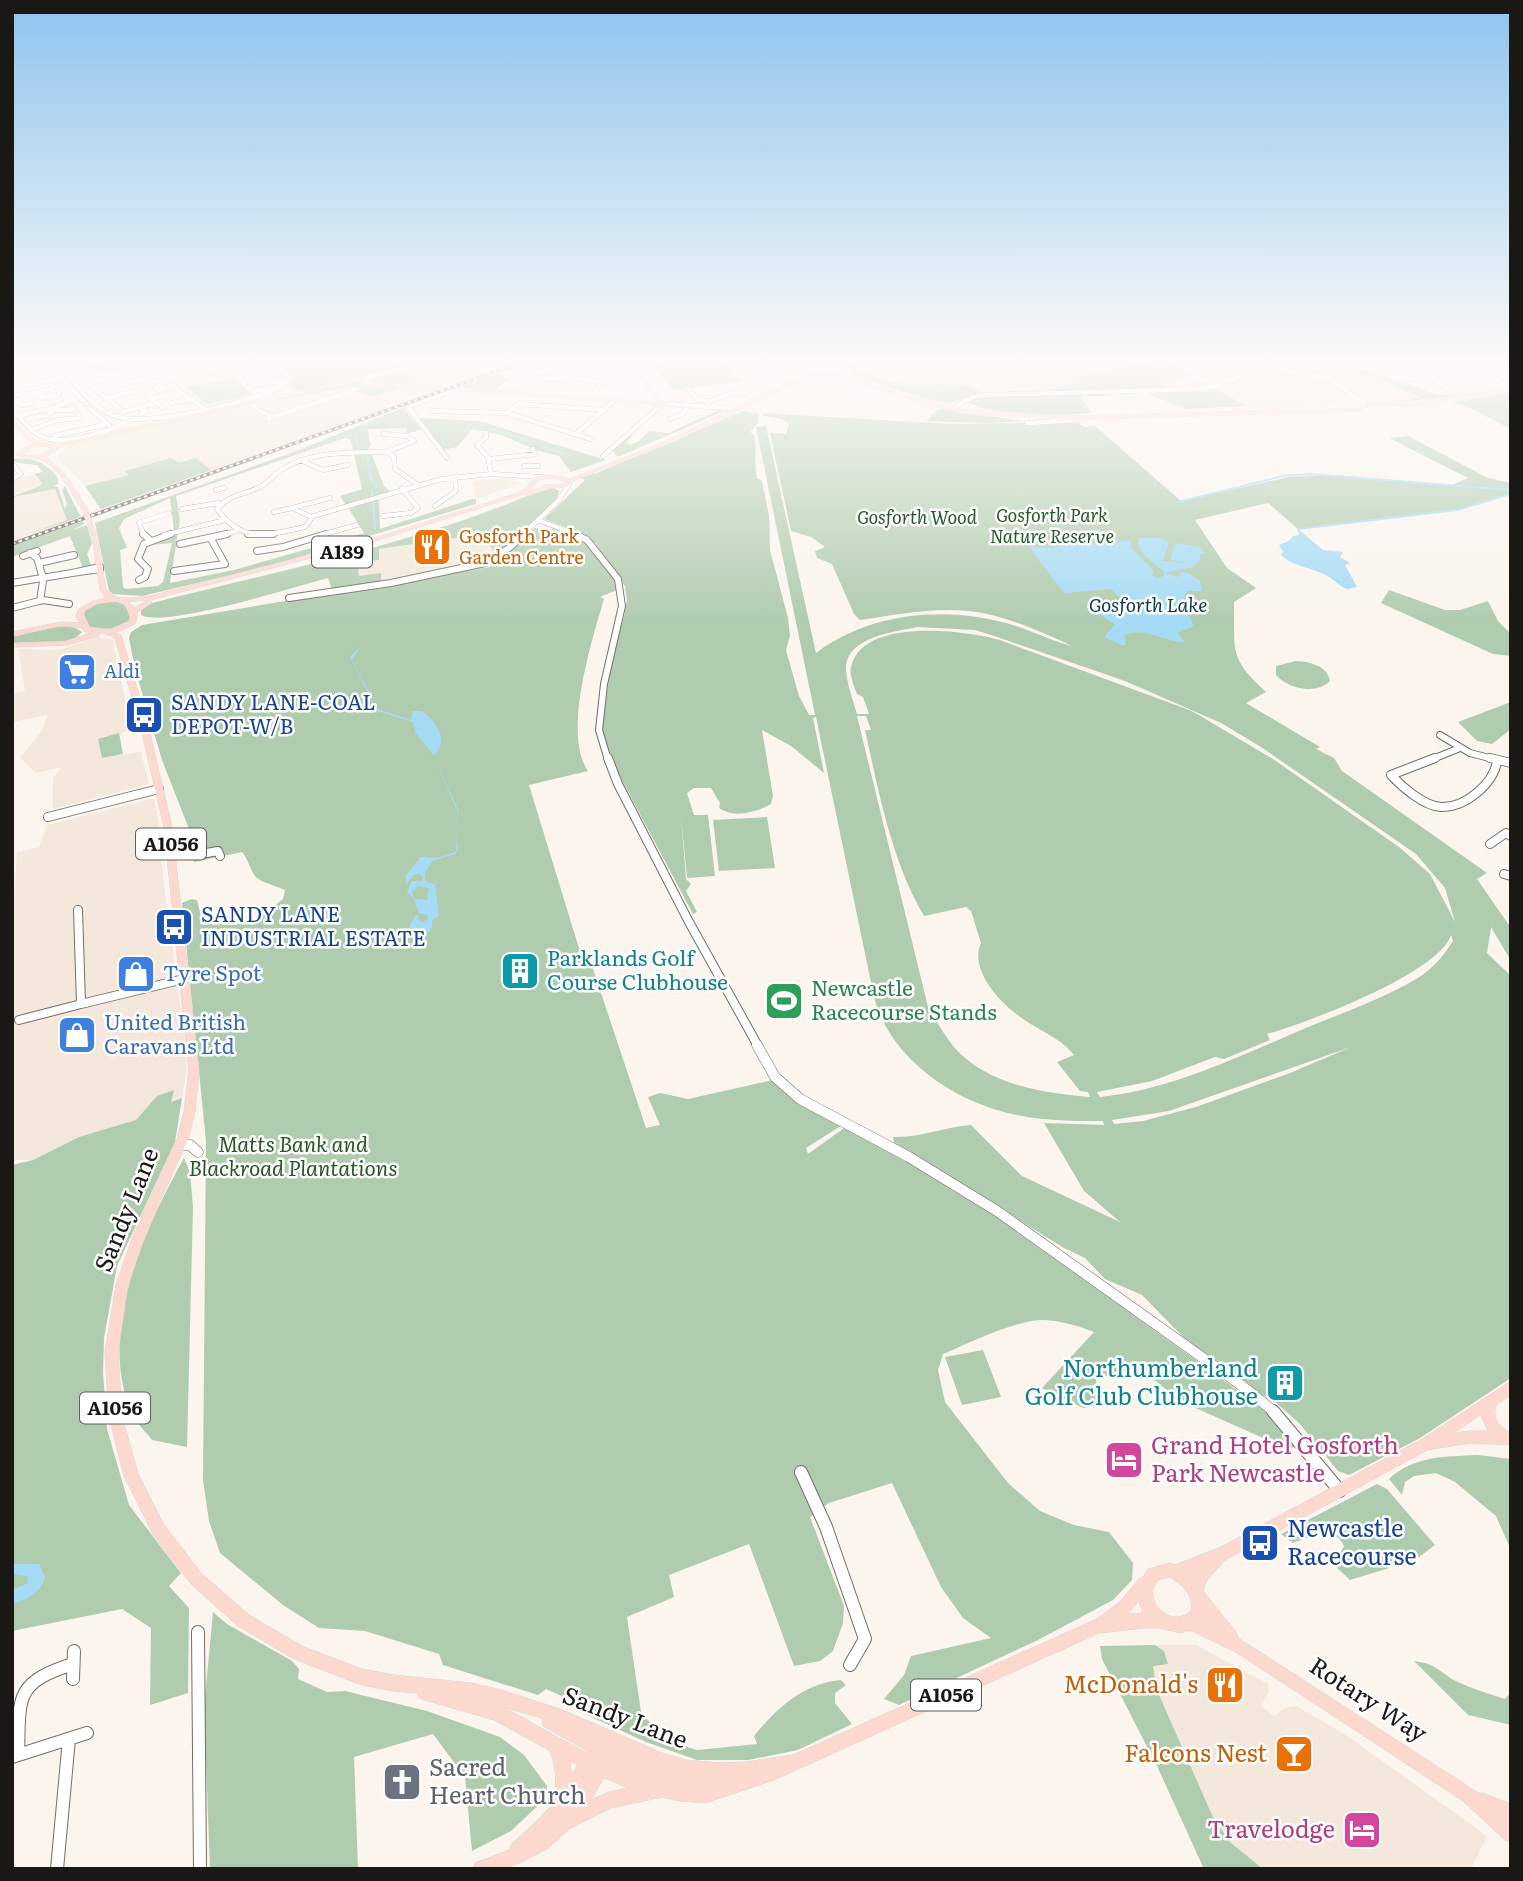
<svg xmlns="http://www.w3.org/2000/svg" width="1523" height="1881" font-family="Literata,serif">
	<rect width="100%" height="100%" fill="#fbf5ee"/>
	<path fill="#f3e8db" d="M25 359H51L62 370 12 379V361Z
		M446 359H535L12 547V480L43 472 54 486 67 520 100 509 85 486 57 457 69 446 301 394 323 390 329 393 360 387 446 388 411 384 420 377 395 373Z
		M865 359H1178L1099 372 1051 390 982 393 959 386 920 382 896 384 862 373 856 365Z
		M1186 359H1313L1430 398 1386 403 1350 398 1331 406 1252 409 1211 386 1167 388 1156 382 1198 376 1174 361Z
		M222 367 227 373 237 374 240 378 238 382 254 395 222 404 203 405 169 380Z
		M504 478 522 483 476 499 472 481Z
		M483 534 496 555 487 560 381 582 359 576 357 563 379 560V549Z
		M99 637 113 640 131 730 99 739 103 758 141 752 149 784 53 809V778L62 767 36 773 20 758 43 729 47 715 12 722V694L25 691 18 649 58 650Z
		M150 799H154L159 824 163 878 184 1034 187 1065 182 1098 171 1102 173 1090 157 1096 136 1120 79 1137 33 1160H12V933L17 852 39 847 47 825Z
		M1155 1645H1196L1268 1684 1269 1692 1261 1706 1274 1716 1285 1708 1296 1706 1346 1735 1487 1836 1471 1869H1263L1230 1842 1212 1815 1156 1688 1153 1665 1168 1664 1164 1651Z"/>
	<path fill="#b0ccaf" fill-rule="evenodd" d="M112 359H144L148 364 103 373 95 368H82Z
		M278 359H441L299 392 290 387 291 376 275 361Z
		M692 359H720L743 381 674 390 652 365Z
		M865 359 856 365C885 399 960 372 982 394L948 403 927 399 855 377 845 362V359Z
		M1318 359H1363L1373 362 1344 361 1351 366 1439 395H1462L1399 402 1420 397 1388 383Z
		M1166 361 1195 376 1157 382 1167 388 987 393 1051 390 1099 372Z
		M431 363 441 365 405 372 421 377C405 388 382 384 364 379Z
		M505 371 502 375 511 379 494 390 458 388Z
		M235 379 249 391 241 397 207 404 186 387Z
		M357 381 401 387 373 397 357 391 360 388 348 387 254 404Z
		M1214 388 1246 406 1187 409 1145 393Z
		M1112 392V395L1081 397 1092 413C1057 415 998 419 968 402L979 397Z
		M1511 393V429L1466 406 1451 402Z
		M405 407 406 412 422 429 404 435 407 430 405 428 367 429 371 445 367 451 354 452 350 439 345 438 176 496 180 520 170 583 234 570 364 533 349 509 379 497 380 529 472 499H476V504L269 566 142 596 113 594 109 591 95 523 299 450ZM170 498 174 530 151 545 172 543 163 582 158 586 126 589 123 587 120 550 127 548 119 528 124 519Z
		M721 409H729L620 456H616L613 450 630 435 632 436 626 443 630 445 639 441 649 431 668 433Z
		M938 409 1026 421 988 423 926 421Z
		M743 411 759 414 758 423 750 432 754 435C757 451 754 463 757 478L762 481 769 516 770 550 788 618 790 636 786 650 799 696 809 715H815L756 427 766 426 816 653C869 613 943 606 1006 623 1029 629 1051 641 1072 646 1040 631 1005 615 969 611 933 607 895 615 860 620L854 614 832 564 817 558 815 551 825 547 811 537 791 531 770 433 786 434 789 424 782 419 763 416V413L948 424 1076 422 1084 427 1095 426 1181 501 1289 477 1335 475 1452 485 1468 478 1389 438 1408 436 1488 478 1511 483V494L1457 510 1298 529 1268 503 1195 520 1227 568 1256 588 1234 602C1235 651 1228 657 1266 692L1246 703 1320 747 1316 749 1334 758 1342 771 1487 873 1477 879 1511 928V961L1491 927 1487 953 1511 976V1378L1420 1438 1349 1475 1338 1471 1299 1423 1272 1399 1260 1394 1222 1364 1188 1342 1142 1295 1105 1279 1085 1258 1064 1248 894 1143 893 1137C919 1138 944 1127 971 1125L1022 1176 1120 1222 1084 1191 1044 1123 1104 1125 1103 1121C1074 1121 1045 1121 1017 1115 955 1103 890 1059 874 997L816 717 813 718 824 773 791 746 762 730 773 796 771 804C757 812 734 819 719 808L720 803 711 788H694L687 793 694 815H708L715 876 687 878 681 816 686 879 691 884 686 891 697 912 693 914 617 771 602 730 611 663 624 617 627 600 625 586 595 543 576 531 544 519 585 480 581 477 597 473ZM917 627 975 630 997 637 1125 681 1221 723 1261 747 1416 854 1445 888 1455 922 1430 874 1399 847 1273 759 1192 711 1000 640C965 630 862 617 851 667 849 675 854 686 857 694L863 697 869 714H857C853 700 847 684 846 670 845 637 894 632 917 627ZM857 716H866L871 730H865C879 793 891 859 924 916L966 907 971 911 981 943C969 969 999 1002 1019 1016 1037 1030 1060 1037 1074 1055L1057 1062 1080 1091 1088 1092 1090 1097C1043 1093 987 1085 954 1047 945 1036 938 1023 929 1011ZM1451 935 1453 941C1444 955 1435 966 1421 976 1387 997 1345 1012 1308 1027 1242 1055 1172 1090 1100 1097L1097 1092 1152 1081 1215 1057 1224 1059 1270 1040 1267 1034C1307 1023 1439 973 1451 935ZM1351 1047 1290 1073 1196 1107 1143 1121 1114 1124 1112 1120 1169 1111Z
		M419 418 479 421 606 460 571 472 559 456 538 451 502 435 472 429 457 447 443 450Z
		M354 454 372 455 384 486 390 491 347 507 340 496 362 489Z
		M171 458 179 463 196 458 211 470 101 509 85 486 129 475 124 471Z
		M12 459C32 457 46 462 58 478V484L53 486 58 487 65 509 67 504 62 490 65 486 81 517 25 535 67 520 55 489 12 497 40 486 42 483 35 474 43 472 37 465 18 463Z
		M554 488 559 491 557 500 496 555 483 534 379 549V560L357 563 359 576 381 573V582L332 590 328 578C293 587 166 628 141 615V610L152 603C280 570 422 543 543 489Z
		M83 521 84 524 72 530 87 525 92 543 87 554 91 565 83 568 70 536 12 557V546Z
		M556 526 586 541 617 582V590L600 597 604 599C592 640 562 734 588 771L529 785 578 945 580 950 584 949 593 969 646 1128 660 1125 648 1097 660 1093 688 1099 773 1080 844 1124 806 1148 808 1154 847 1126 992 1213 1269 1413 1297 1444 1290 1450 1180 1401 1152 1378 1132 1370 1096 1378 1097 1406 1083 1408 1042 1388 1094 1332C1078 1326 1059 1320 1041 1320 1014 1321 968 1343 943 1354L938 1370 945 1402 1008 1483 1040 1511 1074 1525 1109 1532 1133 1563 1132 1580 1113 1600 1038 1640 899 1705 884 1699 904 1675 911 1656 991 1638 963 1618 941 1587 892 1483 829 1503 810 1517 844 1606 843 1623 833 1651 820 1661 794 1666 749 1544 669 1575 674 1597 627 1617 641 1712 666 1741 697 1750 757 1744 754 1736C777 1708 804 1683 841 1680L846 1685 835 1693V1703L852 1724 798 1750 748 1760H697L646 1742 576 1710 573 1701 546 1689 538 1695 443 1665 439 1654 365 1631 319 1628 283 1605 220 1553 209 1521 203 1480 206 1141 182 903 191 899 197 900 201 916C235 935 257 920 283 899L285 890C276 885 258 883 253 873 249 866 248 859 242 852L194 862 189 829 162 760 135 669 129 638 131 632 142 625 489 567 496 563 534 528 551 530Z
		M1389 590 1445 610H1460L1488 601 1498 621 1511 634V656L1493 654 1381 603Z
		M114 601 125 605 130 617 128 622 110 629 90 627 84 615C87 603 102 602 114 601Z
		M72 626 82 632 74 639 63 642 12 643V637L55 627Z
		M1296 661C1310 662 1327 665 1330 681 1316 695 1288 689 1276 675V666Z
		M1511 702V729L1492 744 1477 741 1458 722Z
		M119 733 123 754 102 758 98 739Z
		M767 817 775 868 719 871 713 820Z
		M174 1090 171 1102 182 1098 175 1142 117 1266 104 1338 103 1372 107 1429 129 1505 181 1573 169 1586 189 1608 188 1693 150 1705 151 1628 122 1609 12 1631V1165L33 1160 79 1137 136 1120 157 1096Z
		M184 1158 190 1172 193 1207 187 1447 152 1440C146 1432 137 1424 133 1415 95 1335 145 1228 184 1158Z
		M983 1350 1001 1397 962 1405 945 1357Z
		M1478 1455 1511 1459V1550L1496 1516 1455 1482 1436 1473 1414 1476 1405 1482 1402 1495 1389 1479C1415 1455 1445 1457 1478 1455Z
		M1377 1484 1387 1489 1435 1545 1415 1560 1350 1580 1334 1565 1344 1546C1335 1524 1309 1538 1293 1543L1281 1534Z
		M213 1612 227 1624 292 1661 299 1669 298 1679 327 1692 345 1691 427 1711 500 1737 524 1755 547 1786V1797L511 1831 472 1851 465 1777 433 1734 354 1757 358 1869H210L204 1707Z
		M1155 1645 1164 1651 1168 1664 1153 1666 1156 1688 1212 1815 1230 1842 1263 1869H1204L1157 1766 1102 1659 1100 1646Z
		M1414 1661C1439 1664 1439 1673 1458 1682 1473 1689 1489 1694 1505 1699L1511 1692V1725L1468 1715Z"/>
	<path fill="#a6dbf6" d="M1100 529V536L1090 540 1093 543 1131 540V548L1154 571 1152 575 1157 578 1164 576V571C1153 563 1136 552 1138 538H1162L1169 543 1163 561 1185 563 1170 559 1176 543 1200 547 1205 553 1200 555 1201 559 1194 567 1165 573 1179 577 1180 573 1186 572 1200 581 1202 591H1187L1184 597 1193 612 1189 615 1194 626 1178 633 1185 642C1166 643 1144 626 1125 635L1126 644 1123 646 1104 637 1115 624 1097 613 1115 610 1120 597 1111 589 1066 593 1058 586 1030 547 1056 548 1087 531Z
		M1298 529 1323 550 1343 552 1340 557 1350 563 1345 565 1357 587 1347 589C1339 586 1336 581 1329 577 1313 567 1295 568 1281 555L1283 551 1279 545 1289 541 1293 536 1299 535Z
		M361 646 352 660 372 697 369 706 411 720 413 711H421C437 720 450 743 433 755L458 809 456 834 458 849 455 854 432 861 425 873V881L435 884 439 916 432 920V928L428 933 412 932 409 927 416 915H419L418 919 423 922 428 919 427 915 419 913 414 899 427 900 429 888 418 886 412 892 414 898 407 892 412 881H422L423 878 420 874 413 875 406 885V875L421 857 438 858 456 852 457 810 432 753 415 732 413 722 381 712 370 713 361 708 371 698 350 657Z
		M12 1564H39L45 1577C42 1592 26 1600 12 1604V1590L28 1583 27 1576 12 1574Z"/>
	<g fill="none" stroke-linecap="round" stroke-linejoin="round">
		<path stroke="#a6dbf6" stroke-width="2" d="M1174 361 1182 359
			M1013 392 1056 390 1100 372 1168 362
			M491 429 527 440
			M355 437 360 450
			M545 447 564 454
			M363 454 367 456 371 479 378 486 372 490V496
			M373 501 375 529
			M1178 502 1283 476 1309 474 1511 490
			M1298 529 1457 510 1511 494"/>
		<g stroke="#746e68" stroke-width="5">
			<path id="minor-far4" d="M55 359C71 377 89 406 112 415 146 429 246 402 280 388L290 380 285 371 269 359
				M167 359 166 363 194 359
				M200 359 203 364
				M254 359 266 362 279 372 276 373
				M571 359 557 375 559 377 627 384
				M1226 359 1251 373
				M1386 359C1422 371 1457 373 1493 359
				M151 361 165 360
				M181 361 196 375
				M1350 361 1380 370
				M1489 361 1511 367
				M437 362 447 366 503 360
				M568 363 591 362
				M1359 364 1392 363
				M71 365 83 363
				M222 365 243 362 232 363
				M144 366 205 409
				M591 368 599 367
				M82 369 88 374 84 378 87 383
				M1421 369 1452 393
				M1444 369C1466 381 1488 379 1511 369
				M209 370 222 365 240 374 245 386 259 396
				M69 374 56 378 66 383 86 404
				M638 374 651 373
				M1194 375 1216 387
				M1488 376 1509 386
				M1468 377 1484 389
				M538 378H560
				M359 379 443 359
				M1407 380 1425 375
				M87 383 124 412 154 403
				M87 383 141 369
				M27 385 58 379
				M163 385 155 387 159 390 175 386
				M115 386 159 375
				M688 389 698 400 711 401 708 404
				M252 391 276 389 285 380 255 384
				M495 392 513 380 504 374 524 366
				M33 393 53 388V385
				M592 395 601 382
				M12 396 32 393 44 397 58 396 59 393
				M147 396 163 408
				M23 399 15 401 22 405 31 403 24 399 33 396
				M105 399 138 390
				M151 399 166 395
				M711 401 733 392 746 393
				M171 403 194 399
				M251 403 260 411 274 417
				M668 404 725 408
				M956 406 973 397 987 395 1199 389C1218 387 1233 377 1252 373 1279 367 1307 375 1334 379L1333 382 1365 403
				M139 408 147 411 141 414
				M49 409 66 403 65 400
				M90 409 109 425
				M12 410C21 418 29 430 40 436 62 447 110 432 129 420
				M433 411 507 413 591 439
				M507 413 518 404 605 410
				M19 416 41 410H74L72 407
				M40 416 37 417 48 416 52 411
				M268 419 357 389
				M670 419 684 413 687 406
				M1027 423 1081 420
				M33 429 58 420 80 418 79 415
				M486 433V437L477 445 488 457 491 474
				M383 434 407 436 414 441 387 452
				M576 434 615 400
				M54 436 108 424
				M603 456 659 407
				M447 458 408 407 457 389
				M489 459 535 454 533 449
				M300 460 323 470 348 465
				M12 463 21 474 12 479
				M524 466H538
				M417 484 395 469 394 457 387 452C351 453 312 450 281 470 273 475 268 483 260 487 242 496 231 493 217 509 242 544 268 535 305 527L313 516 442 479 491 474 542 477
				M216 490 224 488
				M435 506 456 491 455 477
				M292 508 330 498
				M182 509 219 503
				M274 512 292 508 311 517
				M383 516 411 513 418 508 402 488
				M538 520 578 535
				M144 535 139 523 169 513
				M164 535 225 520
				M222 535 236 531
				M321 535 357 525
				M522 535 559 500 569 484"/>
		</g>
		<g stroke="#746e68" stroke-width="8">
			<path id="minor-far3" d="M143 534 150 540
				M248 534H273
				M575 534 587 540 618 579 622 606 604 684 599 730 608 760
				M180 544 227 534
				M257 551 283 547 326 534
				M30 553 37 558 43 578
				M23 556 37 551
				M39 563 74 555
				M100 567 72 573 100 569
				M174 571 225 564 211 539
				M139 580 145 577 148 569 138 559 144 544 171 534
				M12 583 72 573
				M289 598 391 583 485 563 509 548 524 534
				M40 601 43 581
				M12 608 43 600 69 604
				M1440 735 1470 753 1497 760
				M1430 760 1460 748"/>
		</g>
		<g stroke="#746e68" stroke-width="10">
			<path id="minor-far2" d="M608 758 618 784 689 922 758 1046
				M1435 758 1391 775C1402 787 1424 806 1441 807 1465 808 1493 784 1497 762
				M1490 758 1511 763
				M48 817 159 789
				M1490 844 1506 833 1511 836
				M172 852 181 851 195 855 218 851 220 856
				M1504 874 1511 876
				M78 910 81 1004 184 979
				M19 1020 81 1004"/>
		</g>
		<g stroke="#746e68" stroke-width="11">
			<path id="minor-far1" d="M757 1045 775 1077 800 1099 909 1157 997 1211 1241 1385 1276 1413
				M180 1145H190L198 1152"/>
		</g>
		<g stroke="#746e68" stroke-width="14">
			<path id="minor" d="M1273 1411 1340 1491
				M801 1472 826 1527 865 1639 850 1665
				M198 1632 200 1869
				M73 1679 74 1651
				M18 1755C20 1698 13 1683 73 1664
				M12 1757 87 1733
				M57 1869 69 1739"/>
		</g>
		<g stroke="#d6d5d5" stroke-width="1">
			<path id="major" d="M623 359C630 359 633 363 640 363 654 363 668 359 682 359L638 366V371L663 400 670 403V405L662 409 651 406V404L374 386 359 381 75 444 59 446 60 447 55 452 45 457C65 469 76 491 88 510L85 512 83 511C72 495 62 471 44 461 35 457 26 460 16 454L28 445 35 444 31 442 12 424V419L35 440 42 442 51 444 75 440 359 377 375 382 655 402 657 400 633 372 632 366ZM42 446 53 448C44 455 34 458 23 454L32 447Z
				M786 359H791L795 365C808 356 829 357 843 365L840 367C825 361 811 357 798 368 804 373 812 374 819 374V376L802 380 675 441 577 479 566 487 552 488 527 496 524 494 372 542 150 600 152 602 151 603 137 613 138 615 135 624 114 633 121 635 149 729 172 827 199 1072 195 1111 188 1139 146 1233 128 1285 118 1352 122 1416 138 1474 164 1525 202 1574 249 1615 304 1647 362 1669 393 1675 471 1683 501 1690 560 1709 662 1753 686 1760 722 1763 746 1762 793 1755 1097 1619 1120 1602 1139 1579 1143 1577 1148 1569 1170 1563 1175 1565 1221 1547 1424 1438 1511 1381V1395L1496 1405C1492 1419 1499 1426 1511 1433V1445L1470 1443 1427 1450 1225 1560 1207 1580 1203 1591 1236 1632 1238 1638 1480 1794 1482 1793 1511 1804V1820L1507 1819 1511 1822V1842L1505 1840 1463 1801 1236 1652 1190 1630 1181 1633 1158 1628H1143L1099 1633 774 1780 705 1803 680 1801 662 1797 611 1808 569 1829 547 1849 525 1860 505 1869H473L475 1863 509 1850 511 1845C523 1833 537 1822 548 1809 559 1796 557 1765 549 1750L494 1720 425 1700 419 1698 418 1693 393 1691 362 1685 294 1659 238 1626 191 1584 154 1536 124 1476 109 1416 105 1352 116 1285 134 1233 177 1139 184 1111 189 1072 164 827 141 729 115 638 104 633H99V636L67 645 12 647V643L66 641 94 632H84L82 628 61 626 12 636V632L61 622 80 623 76 616 79 609 93 601 107 598 104 596 100 589 91 531 96 532 106 589C115 603 136 597 150 596L368 540 515 494 528 487 533 478 537 476 554 475 570 479 671 439 798 378 807 376 796 372ZM544 478H554L566 482 563 484 543 485V487L527 492C534 488 536 480 544 478ZM148 600 134 608 129 602ZM117 601C126 604 132 611 129 621L111 629 90 628 84 616V611L97 604ZM1481 1415 1488 1431H1470L1454 1433ZM1170 1577C1183 1585 1194 1595 1191 1611 1179 1622 1163 1617 1155 1603 1153 1599 1153 1595 1152 1591L1158 1580ZM1139 1601 1143 1613 1128 1614ZM485 1702 542 1718 543 1726 589 1752 587 1753 503 1707ZM570 1761 578 1765 572 1774ZM604 1778 629 1788 609 1792 591 1800Z
				M825 373 842 375 955 410 950 411 840 378 823 376 822 375Z
				M1511 389V393L1421 405 1367 406 1364 404 1367 402 1421 401Z
				M1363 408 1364 409 1361 411 1069 420 959 413 956 411 959 409 1069 416Z"/>
		</g>
		<use href="#minor-far4" stroke="#fff" stroke-width="4.5"/>
		<use href="#minor-far3" stroke="#fff" stroke-width="6"/>
		<use href="#minor-far2" stroke="#fff" stroke-width="8"/>
		<use href="#minor-far1" stroke="#fff" stroke-width="10"/>
		<use href="#minor" stroke="#fff" stroke-width="12"/>
		<use href="#major" fill="#fcd9cf" fill-rule="evenodd"/>
		<g stroke="#615e59" stroke-width="3.5">
			<path id="rail" d="M12 544 531 359"/>
		</g>
		<use href="#rail" stroke="#fff" stroke-width="2" stroke-dasharray="3.5" stroke-linecap="butt"/>
		<g stroke="#d6d5d5" stroke-width="6" stroke-linecap="butt">
			<path id="major-bridge" d="M85 510 93 532"/>
		</g>
		<use href="#major-bridge" stroke="#fcd9cf" stroke-width="5"/>
	</g>
	<linearGradient id="sky" x2="0" y2="1"><stop stop-color="#8dc4ee"/><stop offset="0.58" stop-color="#fdfaf7"/><stop offset="1" stop-color="#fdfaf7" stop-opacity="0"/></linearGradient>
	<rect width="1523" height="623" fill="url(#sky)"/>
	<defs>
		<g id="restaurant-square" transform="scale(2.0125)"><rect x="-9" y="-9" width="18" height="18" rx="4" fill="#e8710a" stroke="#fff"/><path d="M-5-6h1v4h1v-4h1v4h1v-4h1v5L-1.5 .5V6h-2V.5L-5-1ZM5-6V6H3V1.5H1.5Q1.5-4 5-6Z" fill="#fff"/></g>
		<g id="supermarket-square" transform="scale(2.0125)"><rect x="-9" y="-9" width="18" height="18" rx="4" fill="#3f7fe0" stroke="#fff"/><path d="M-6-5.5h2.5l.6 2H6L4.5 2H-2.5L-4.4-4H-6ZM-1.5 3.2a1.3 1.3 0 1 0 .1 0ZM3 3.2a1.3 1.3 0 1 0 .1 0Z" fill="#fff"/></g>
		<g id="bus-square" transform="scale(2.0125)"><rect x="-9" y="-9" width="18" height="18" rx="4" fill="#1a4fb4" stroke="#fff"/><path d="M-5-6H5V4H4V6H2V4H-2V6H-4V4H-5ZM-3.5-4V0h7V-4ZM-3.5 1.2v1.5H-2V1.2ZM2 1.2v1.5H3.5V1.2Z" fill="#fff"/></g>
		<g id="building-square" transform="scale(2.0125)"><rect x="-9" y="-9" width="18" height="18" rx="4" fill="#0f9aa8" stroke="#fff"/><path d="M-4-6H4V6H1V3H-1V6H-4ZM-2.5-4.3h1.7v1.8h-1.7ZM.8-4.3h1.7v1.8H.8ZM-2.5-1h1.7V.8h-1.7ZM.8-1h1.7V.8H.8Z" fill="#fff"/></g>
		<g id="shop-square" transform="scale(2.0125)"><rect x="-9" y="-9" width="18" height="18" rx="4" fill="#3f7fe0" stroke="#fff"/><path d="M-5-2.5h2.3a2.7 3.5 0 0 1 5.4 0H5L5.5 6h-11ZM-1.5-2.5h3a1.5 2.3 0 0 0-3 0Z" fill="#fff"/></g>
		<g id="stadium-square" transform="scale(2.0125)"><rect x="-9" y="-9" width="18" height="18" rx="4" fill="#2e9e5b" stroke="#fff"/><path d="M0-5a6.5 5 0 1 0 0 10a6.5 5 0 1 0 0-10ZM-3.5-1.8h7v3.6h-7Z" fill="#fff"/></g>
		<g id="hotel-square" transform="scale(2.0125)"><rect x="-9" y="-9" width="18" height="18" rx="4" fill="#d1479c" stroke="#fff"/><path d="M-6-4.5h1.5V1H6V5H4.5V3h-9V5H-6ZM-4 0a1.8 1.8 0 1 1 3.6 0ZM.5 0V-2.5h3Q6-2.5 6 0Z" fill="#fff"/></g>
		<g id="bar-square" transform="scale(2.0125)"><rect x="-9" y="-9" width="18" height="18" rx="4" fill="#e8710a" stroke="#fff"/><path d="M-6-5H6L.8 .8V4.5H3.5V6h-7V4.5H-.8V.8Z" fill="#fff"/></g>
		<g id="church-square" transform="scale(2.0125)"><rect x="-9" y="-9" width="18" height="18" rx="4" fill="#6b7280" stroke="#fff"/><path d="M-1.2-6h2.4v3.5h3.3v2.4h-3.3V6h-2.4V-.1h-3.3v-2.4h3.3Z" fill="#fff"/></g>
	</defs>
	<g fill-rule="evenodd">
		<use href="#restaurant-square" x="432" y="547"/>
		<use href="#supermarket-square" x="77" y="672"/>
		<use href="#bus-square" x="144" y="715"/>
		<use href="#bus-square" x="174" y="927"/>
		<use href="#building-square" x="520" y="971"/>
		<use href="#shop-square" x="136" y="974"/>
		<use href="#stadium-square" x="784" y="1001"/>
		<use href="#shop-square" x="77" y="1035"/>
		<use href="#building-square" x="1285" y="1383"/>
		<use href="#hotel-square" x="1124" y="1460"/>
		<use href="#bus-square" x="1260" y="1543"/>
		<use href="#restaurant-square" x="1225" y="1685"/>
		<use href="#bar-square" x="1294" y="1754"/>
		<use href="#church-square" x="402" y="1782"/>
		<use href="#hotel-square" x="1362" y="1830"/>
	</g>
	<g text-anchor="middle" stroke-width="5" stroke-linejoin="round" paint-order="stroke">
		<g font-size="18" font-style="italic" fill="#265927" stroke="#fff">
			<text x="1052" y="522">Gosforth Park<tspan x="1052" dy="21">Nature Reserve</tspan></text>
			<text x="917" y="524">Gosforth Wood</text>
		</g>
		<g font-size="18" fill="#c56008" stroke="#fff" text-anchor="start">
			<text x="459" y="543">Gosforth Park<tspan x="459" dy="21">Garden Centre</tspan></text>
		</g>
		<g font-size="18" fill="#366cbe" stroke="#fff" text-anchor="start">
			<text x="104" y="678">Aldi</text>
		</g>
		<g fill="#fff" stroke="#5f5d5b" stroke-width="2">
			<rect x="312" y="536.5" width="60" height="31" rx="5"/>
			<rect x="136" y="828.5" width="70" height="31" rx="5"/>
			<rect x="80" y="1392.5" width="70" height="31" rx="5"/>
			<rect x="911" y="1679.5" width="70" height="31" rx="5"/>
		</g>
		<g font-size="19" font-weight="bold" fill="#1a1815">
			<text x="342" y="559">A189</text>
			<text x="171" y="851">A1056</text>
			<text x="115" y="1415">A1056</text>
			<text x="946" y="1702">A1056</text>
		</g>
		<g font-size="19" font-style="italic" fill="#0e3b4e" stroke="#fff">
			<text x="1148" y="612">Gosforth Lake</text>
		</g>
		<g font-size="21" fill="#164399" stroke="#fff" text-anchor="start">
			<text x="171" y="710">SANDY LANE-COAL<tspan x="171" dy="24">DEPOT-W/B</tspan></text>
			<text x="201" y="922">SANDY LANE<tspan x="201" dy="24">INDUSTRIAL ESTATE</tspan></text>
		</g>
		<g font-size="21" fill="#0d838f" stroke="#fff" text-anchor="start">
			<text x="547" y="966">Parklands Golf<tspan x="547" dy="24">Course Clubhouse</tspan></text>
		</g>
		<g font-size="21" fill="#366cbe" stroke="#fff" text-anchor="start">
			<text x="163" y="981">Tyre Spot</text>
			<text x="104" y="1030">United British<tspan x="104" dy="24">Caravans Ltd</tspan></text>
		</g>
		<g font-size="21" fill="#27864d" stroke="#fff" text-anchor="start">
			<text x="811" y="996">Newcastle<tspan x="811" dy="24">Racecourse Stands</tspan></text>
		</g>
		<g font-size="21" font-style="italic" fill="#265927" stroke="#fff">
			<text x="293" y="1152">Matts Bank and<tspan x="293" dy="24">Blackroad Plantations</tspan></text>
		</g>
		<g font-size="24" fill="#1a1815" stroke="#fff">
			<text transform="translate(127 1210) rotate(-68)" y="8">Sandy Lane</text>
			<text transform="translate(1368 1700) rotate(33)" y="8">Rotary Way</text>
			<text transform="translate(625 1718) rotate(21)" y="8">Sandy Lane</text>
		</g>
		<g font-size="24" fill="#0d838f" stroke="#fff" text-anchor="end">
			<text x="1258" y="1377">Northumberland<tspan x="1258" dy="28">Golf Club Clubhouse</tspan></text>
		</g>
		<g font-size="24" fill="#b23c85" stroke="#fff" text-anchor="start">
			<text x="1151" y="1454">Grand Hotel Gosforth<tspan x="1151" dy="28">Park Newcastle</tspan></text>
			<text x="1335" y="1838" text-anchor="end">Travelodge</text>
		</g>
		<g font-size="24" fill="#164399" stroke="#fff" text-anchor="start">
			<text x="1287" y="1537">Newcastle<tspan x="1287" dy="28">Racecourse</tspan></text>
		</g>
		<g font-size="24" fill="#c56008" stroke="#fff" text-anchor="end">
			<text x="1198" y="1693">McDonald's</text>
			<text x="1267" y="1762">Falcons Nest</text>
		</g>
		<g font-size="24" fill="#5b616d" stroke="#fff" text-anchor="start">
			<text x="429" y="1776">Sacred<tspan x="429" dy="28">Heart Church</tspan></text>
		</g>
	</g>
	<rect width="1523" height="1881" fill="none" stroke="#1a1815" stroke-width="28"/>
</svg>
